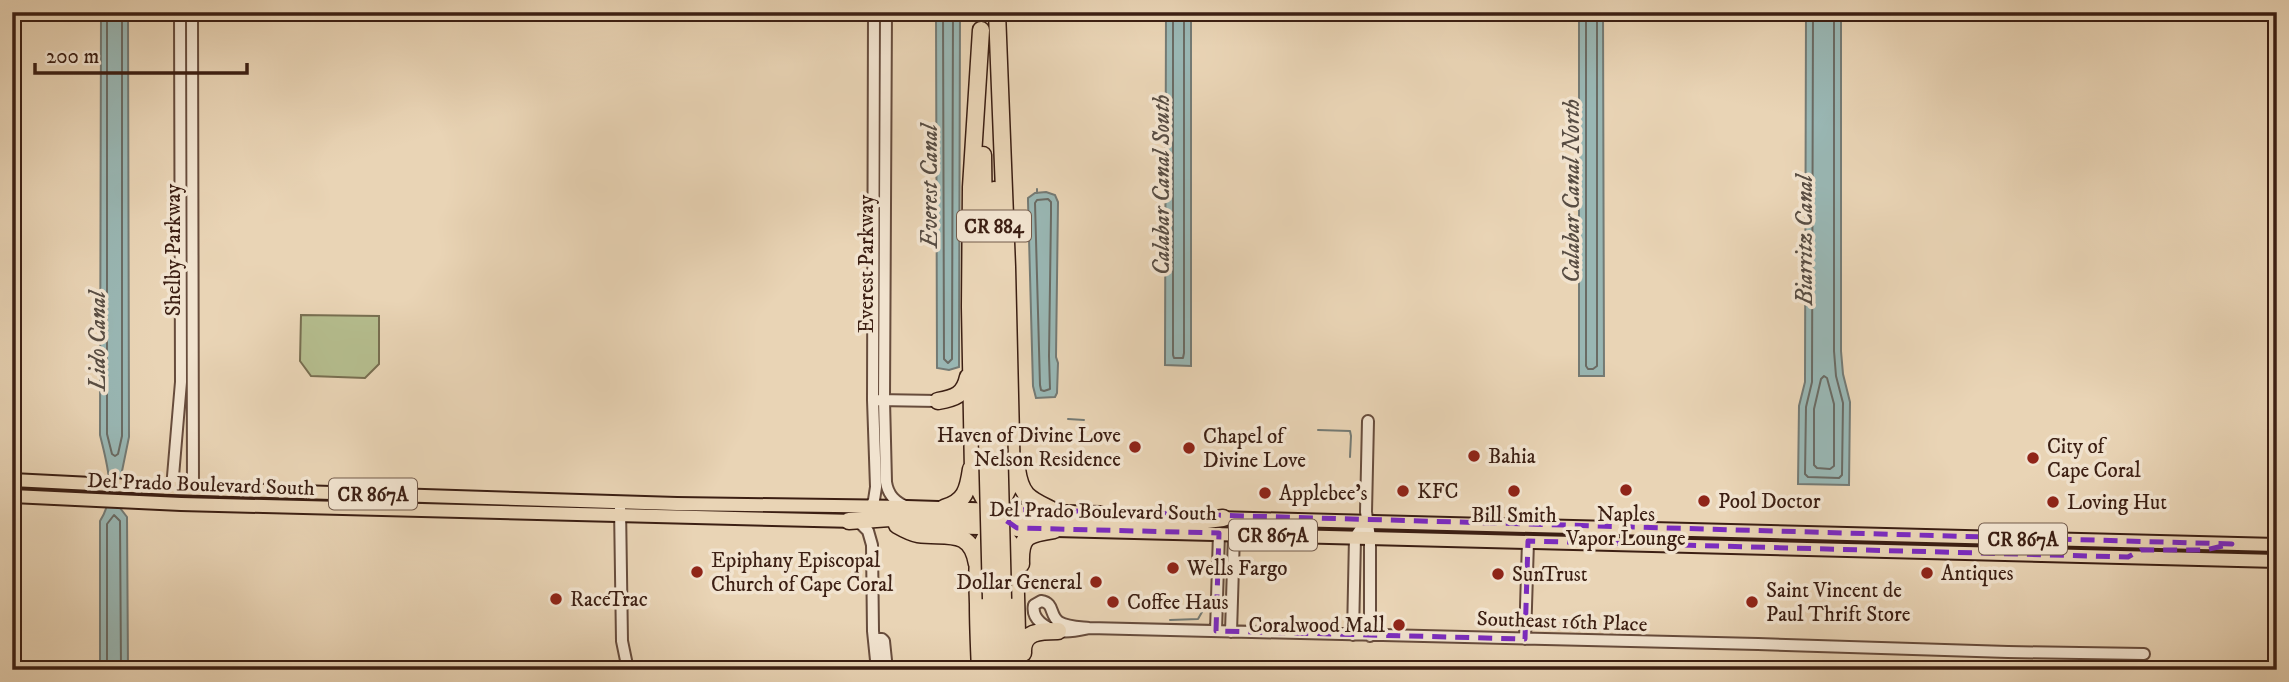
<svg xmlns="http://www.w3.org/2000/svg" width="2289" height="682" font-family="'IM FELL DW Pica',serif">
	<rect width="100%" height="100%" fill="#e9d4b5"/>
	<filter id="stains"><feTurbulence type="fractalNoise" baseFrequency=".00286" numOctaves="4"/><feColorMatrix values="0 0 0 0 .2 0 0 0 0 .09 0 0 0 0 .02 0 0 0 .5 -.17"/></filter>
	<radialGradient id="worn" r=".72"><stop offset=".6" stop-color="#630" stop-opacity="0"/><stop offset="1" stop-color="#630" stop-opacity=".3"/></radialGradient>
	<path fill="#b5bd8e" stroke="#786e50" stroke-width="2" d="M301 315 379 316V364L365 378 311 376 300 361Z"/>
	<path fill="#99b7b4" stroke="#747a74" stroke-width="2" d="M101 12H128L129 437 121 476 120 508 127 517 128 670H100V521C117 495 107 464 100 435Z
		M936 12H960L959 367 949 370 937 368Z
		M1166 12H1191V366L1165 365Z
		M1579 12H1603L1604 376H1579Z
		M1806 12H1841V351L1843 374 1850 402 1849 485 1798 484 1799 406 1805 382Z
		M1046 192 1055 195 1058 202 1056 357 1058 363 1057 393 1055 397 1036 398 1033 386 1028 201V198L1035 193Z"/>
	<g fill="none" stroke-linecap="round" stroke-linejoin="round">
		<path stroke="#6a6b64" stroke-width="2" d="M107 12V434L112 454 115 456 118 454 122 436V12
			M943 12 944 359 948 363 952 359 953 12
			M1173 12V355L1174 358H1183L1184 353V12
			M1586 12V366L1588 369H1593L1597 366V12
			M1813 12 1812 382 1806 407 1805 474 1808 477 1839 478 1842 475 1843 403 1836 376 1834 351V12
			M1048 199 1051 202V214L1049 356 1050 389 1044 391 1041 390 1040 385 1035 203 1037 200Z
			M1824 376 1827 378 1834 404V466L1830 469 1817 468 1814 465V409L1821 379Z
			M107 670V524L114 515 120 521 121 670"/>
		<path stroke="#747a74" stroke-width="2" d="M1037 189V193
			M1068 419 1084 420
			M1318 430 1350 431 1351 436 1350 457
			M1170 620 1198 619 1202 612 1203 596"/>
		<g stroke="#674c3c" stroke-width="14">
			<path id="minor" d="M192 12 193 489
				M886 12 884 400 886 482C888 495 895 502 907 507
				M877 400 938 401
				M1368 421 1366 512 1370 537V636
				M172 488 181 382 180 12
				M620 507 622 641 628 670
				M871 507 874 500 876 487 873 400 874 12
				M859 522 868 531 872 545 873 631 877 670
				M1089 628C1080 630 1069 633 1059 631 1046 629 1031 619 1034 605L1041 601C1055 603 1049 615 1059 622 1067 627 1080 627 1089 628L1758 644 2008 652 2144 654
				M1216 631 1219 533
				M1231 632 1234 534
				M1353 635 1355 537 1366 521
				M874 639H882L884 641 887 670
				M1525 639 1528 541"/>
		</g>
		<g stroke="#3c1f13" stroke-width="16">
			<path id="major" d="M12 480 172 488 677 504 907 507 1100 513
				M12 496 181 504 855 521
				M1216 518 2277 545
				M901 526 2277 561"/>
		</g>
		<g stroke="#3c1f13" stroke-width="19">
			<path id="highway" d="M981 30 971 187 970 307 973 472C979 497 994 516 1017 528
				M983 155 987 439
				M994 190 999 439
				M938 401C955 398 964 395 968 377
				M1017 469C1021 497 1030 499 1054 511
				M944 508C965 502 968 490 971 469
				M849 521 890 518H977L993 510 1001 503 1012 481 1007 267 997 12
				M897 525C904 529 911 533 918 534 946 538 971 527 977 564
				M996 526 1010 543 1015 558 1018 670
				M1021 564C1020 536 1027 534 1054 530
				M991 599 993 670
				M1003 599 1005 670
				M1023 653C1022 631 1040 631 1058 631
				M980 670C979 648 978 626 978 604 977 564 971 522 1025 518L1190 522 1223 518"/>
		</g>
		<use href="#minor" stroke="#f1e3cf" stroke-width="10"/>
		<use href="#major" stroke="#e9d4b5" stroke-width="12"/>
		<use href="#highway" stroke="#e9d4b5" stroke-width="16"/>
		<g stroke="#3c1f13" stroke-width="19" stroke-linecap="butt">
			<path id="highway-bridge" d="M987 439 991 599
				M999 439 1003 599"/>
		</g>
		<use href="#highway-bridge" stroke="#e9d4b5" stroke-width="16"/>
	</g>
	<path fill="none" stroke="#7b2cbf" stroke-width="5" stroke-dasharray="14 9" stroke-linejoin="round" d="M1000 509 2232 544 2205 550H2141L2128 557 1528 541 1525 639 1216 631 1219 533 1017 528 1001 517Z"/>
	<g fill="#8f2418" stroke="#f1e3cf" stroke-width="2.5">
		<circle cx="1135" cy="447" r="7"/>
		<circle cx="1189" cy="448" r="7"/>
		<circle cx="1474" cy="456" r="7"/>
		<circle cx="2033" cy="458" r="7"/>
		<circle cx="1626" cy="490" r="7"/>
		<circle cx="1403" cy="491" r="7"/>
		<circle cx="1514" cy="491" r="7"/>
		<circle cx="1265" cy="493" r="7"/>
		<circle cx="1704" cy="501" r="7"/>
		<circle cx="2053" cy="502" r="7"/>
		<circle cx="1173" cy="568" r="7"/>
		<circle cx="697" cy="572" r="7"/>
		<circle cx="1927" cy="573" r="7"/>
		<circle cx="1498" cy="574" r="7"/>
		<circle cx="1096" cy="582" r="7"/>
		<circle cx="556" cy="599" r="7"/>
		<circle cx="1113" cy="602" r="7"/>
		<circle cx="1752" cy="602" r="7"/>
		<circle cx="1399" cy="625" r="7"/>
	</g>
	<g text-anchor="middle" stroke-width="7" stroke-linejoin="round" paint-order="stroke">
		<g fill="#f1e3cf" stroke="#725a4b" stroke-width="2">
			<rect x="957" y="210.5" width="74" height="31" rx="5"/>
			<rect x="329" y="478.5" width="88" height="31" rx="5"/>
			<rect x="1229" y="519.5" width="88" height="31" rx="5"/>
			<rect x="1979" y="523.5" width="88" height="31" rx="5"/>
		</g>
		<g font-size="19" font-weight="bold" fill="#3c1f13">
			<text x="994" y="233">CR 884</text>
			<text x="373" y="501">CR 867A</text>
			<text x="1273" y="542">CR 867A</text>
			<text x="2023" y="546">CR 867A</text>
		</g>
		<g font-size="21" fill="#3c1f13" stroke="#f1e3cf">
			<text transform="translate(173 250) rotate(-90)" y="7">Shelby Parkway</text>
			<text transform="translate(866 264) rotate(-90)" y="7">Everest Parkway</text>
			<text transform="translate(201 484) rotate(2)" y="7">Del Prado Boulevard South</text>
			<text transform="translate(1103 511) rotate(1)" y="7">Del Prado Boulevard South</text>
			<text transform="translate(1562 621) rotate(2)" y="7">Southeast 16th Place</text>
		</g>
		<g font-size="21" fill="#3c1f13" stroke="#f1e3cf" text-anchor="start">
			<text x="1121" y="442" text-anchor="end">Haven of Divine Love<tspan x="1121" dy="24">Nelson Residence</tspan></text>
			<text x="1203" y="443">Chapel of<tspan x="1203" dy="24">Divine Love</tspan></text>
			<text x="2047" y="453">City of<tspan x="2047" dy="24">Cape Coral</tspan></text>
			<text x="1488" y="463">Bahia</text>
			<text x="1417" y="498">KFC</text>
			<text x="1279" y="500">Applebee's</text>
			<text x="1718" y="508">Pool Doctor</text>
			<text x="2067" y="509">Loving Hut</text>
			<text x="1626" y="521" text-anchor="middle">Naples<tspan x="1626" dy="24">Vapor Lounge</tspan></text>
			<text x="1514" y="522" text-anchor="middle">Bill Smith</text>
			<text x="711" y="567">Epiphany Episcopal<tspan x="711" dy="24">Church of Cape Coral</tspan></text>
			<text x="1187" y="575">Wells Fargo</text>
			<text x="1941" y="580">Antiques</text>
			<text x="1512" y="581">SunTrust</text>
			<text x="1082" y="589" text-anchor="end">Dollar General</text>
			<text x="1766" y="597">Saint Vincent de<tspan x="1766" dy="24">Paul Thrift Store</tspan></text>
			<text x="570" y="606">RaceTrac</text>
			<text x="1127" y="609">Coffee Haus</text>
			<text x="1385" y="632" text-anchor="end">Coralwood Mall</text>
		</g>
		<g font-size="23" font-style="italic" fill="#584d43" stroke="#f1e3cf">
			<text transform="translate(1161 185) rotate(-90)" y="8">Calabar Canal South</text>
			<text transform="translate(929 186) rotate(-90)" y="8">Everest Canal</text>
			<text transform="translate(1571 191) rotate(-90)" y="8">Calabar Canal North</text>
			<text transform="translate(1804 240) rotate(-90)" y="8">Biarritz Canal</text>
			<text transform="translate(97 341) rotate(-90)" y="8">Lido Canal</text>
		</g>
	</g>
	<rect width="2289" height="682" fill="none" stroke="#e9d4b5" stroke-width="42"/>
	<rect x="14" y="14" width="2261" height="654" fill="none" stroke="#3c1f13" stroke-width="3.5"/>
	<rect x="21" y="21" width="2247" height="640" fill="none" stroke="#3c1f13" stroke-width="2"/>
	<path d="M35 63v10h212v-10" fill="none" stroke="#3c1f13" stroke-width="3.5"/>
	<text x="46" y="63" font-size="21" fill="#3c1f13" stroke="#f1e3cf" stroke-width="5" paint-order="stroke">200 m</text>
	<rect width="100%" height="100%" filter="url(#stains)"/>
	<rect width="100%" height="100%" fill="url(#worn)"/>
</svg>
